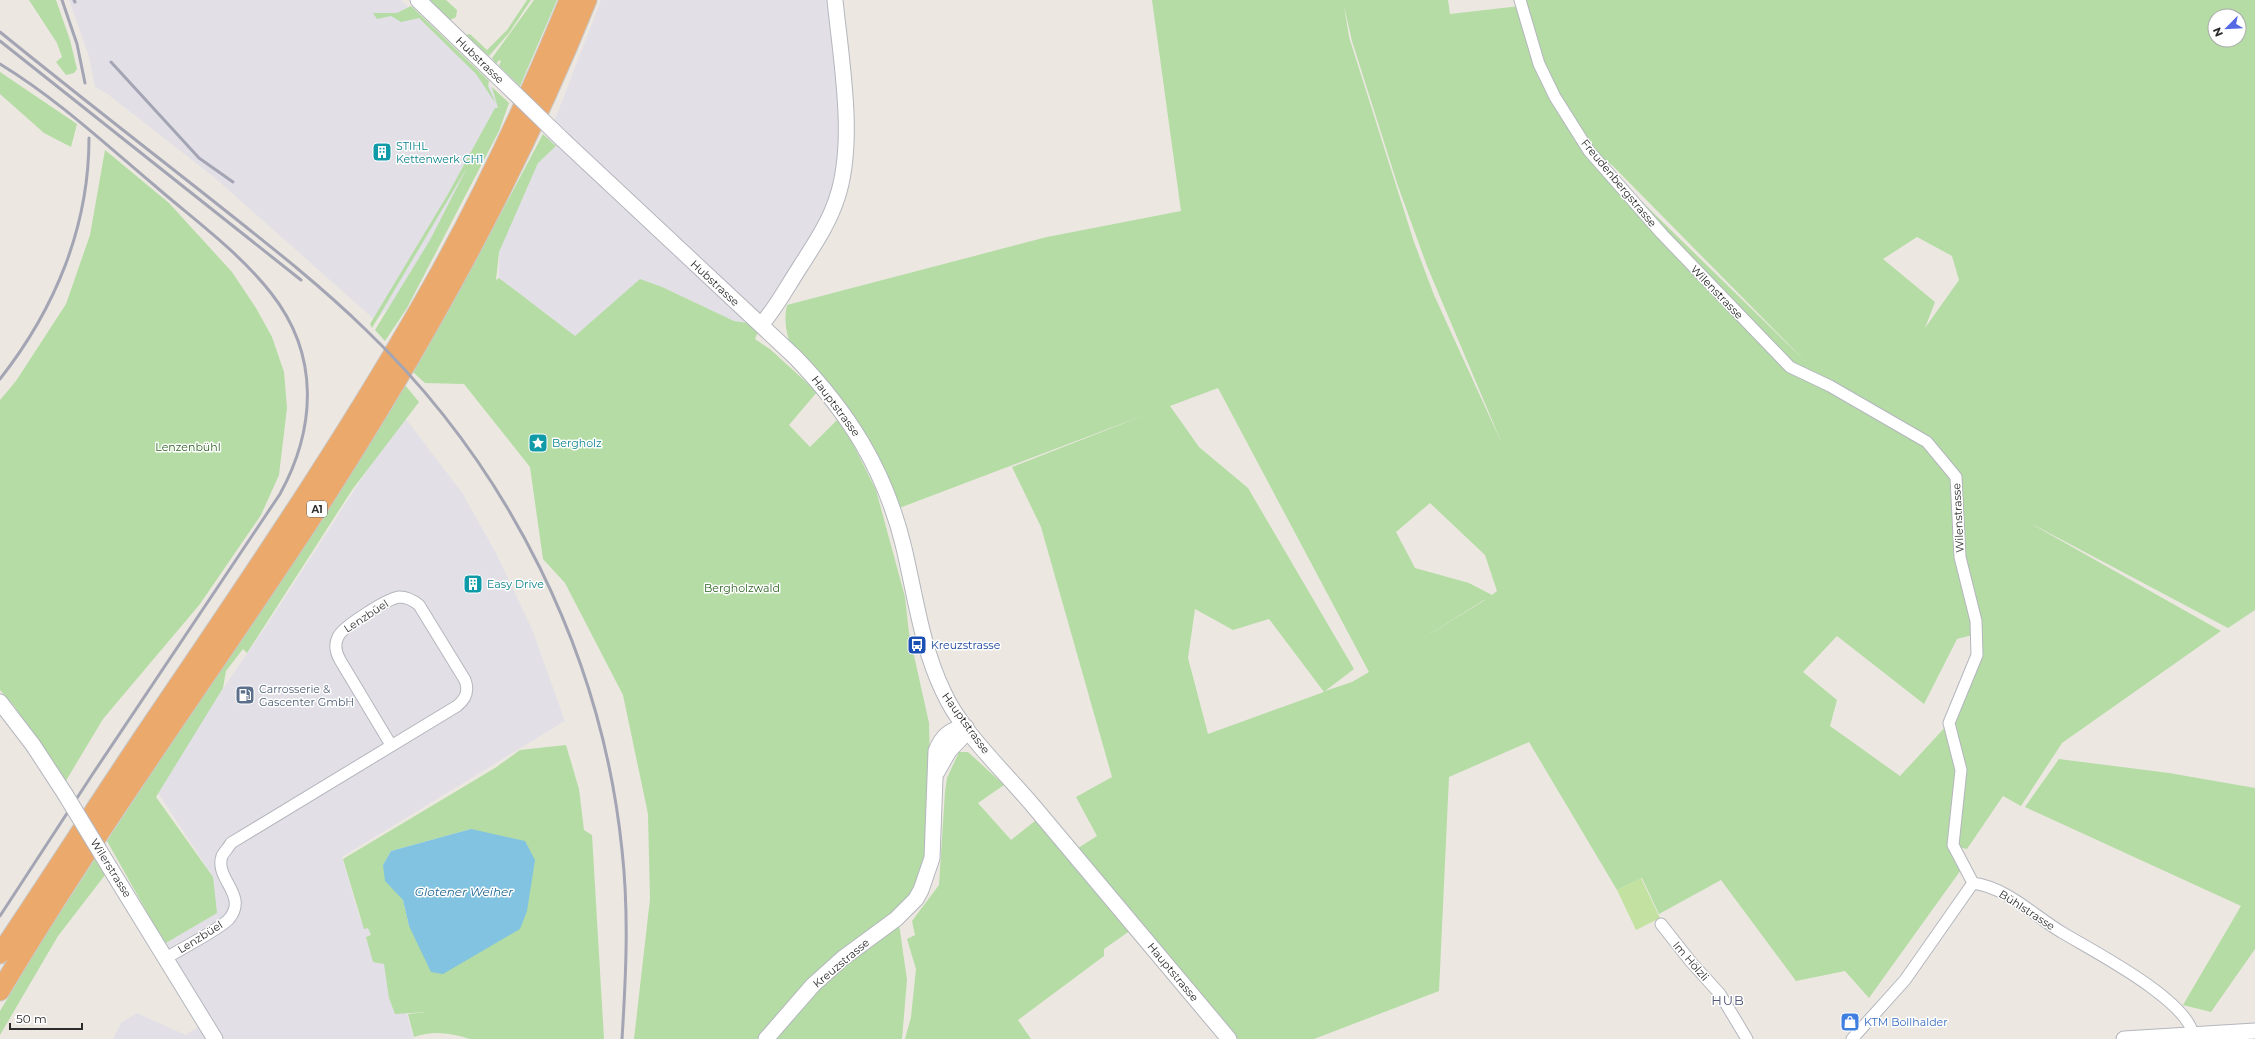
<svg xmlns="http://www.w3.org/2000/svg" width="2255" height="1039" font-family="Montserrat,sans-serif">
	<rect width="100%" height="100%" fill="#ece8e1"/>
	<path fill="#e2e0e6" d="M69 0H401L506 101 402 292 376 321 215 178 106 93 95 87 89 57Z
		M601 0H835L841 185 761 325 734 321 662 287 595 320 575 336 499 278V248L538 163Z
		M403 415 463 494 496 553 532 629 565 721 342 857 360 919 383 928 414 1039H113L121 1023 137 1013 186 1035 205 1022 159 947 213 877 155 788 274 614Z"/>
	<path fill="#b4dca4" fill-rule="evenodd" d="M29 0H56L70 40 77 69 74 73 66 75 56 62 62 57 57 43Z
		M430 0H446L457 10 456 17 450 20Z
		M527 0H531L509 33 489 56 466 35 470 34 487 50 507 30Z
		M534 0H557L520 86 499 66 501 61 499 60 496 64 492 58Z
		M1152 0H1448L1450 14 1520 6V0H2255V610L2228 628 2030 523 2221 631 2062 743 2021 806 2003 796 1967 849 1953 846 1963 867 1869 998 1845 971 1796 981 1721 880 1659 914 1642 878 1617 890 1529 742 1449 777 1439 991 1314 1039H1233L1072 852 1097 836 1076 797 1112 777 1041 527 1012 467 1150 413 894 510C887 494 881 475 872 460 847 414 774 361 787 305L1047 237 1181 211ZM1344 6 1352 41 1398 186 1427 266 1503 446 1434 295 1414 242 1349 37ZM2215 16H2239V40H2215ZM1592 152 1612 165 1805 361 1592 153ZM1917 237 1952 256 1959 280 1925 328 1935 302 1883 259ZM1218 388 1369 672 1352 682 1325 691 1354 669 1248 488 1199 447 1170 406ZM1430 503 1485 555 1497 591 1492 595 1469 583 1415 568 1396 532ZM1485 600 1406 649 1484 600ZM1195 609 1233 630 1269 619 1324 692 1208 734 1188 658ZM1976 634 1963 688 1949 723 1900 776 1830 726 1837 700 1803 672 1837 636 1924 704 1957 639Z
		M411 6 489 81 488 86 496 104 476 74 419 18 401 22 391 16 377 19 373 13H397Z
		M0 72 77 124 71 147 44 133 0 94Z
		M492 87 509 103 499 131 407 308 385 341 375 330 430 240 468 166 372 328 370 324 448 194 495 108H498Z
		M543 134 556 146 538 163 499 252 496 280 499 278 575 336 640 279 662 287 734 321 761 325 755 339 771 350 817 392 789 425 810 447 837 420 852 442 876 490 905 597 909 633 929 723 930 766 925 852 916 887 897 910 907 980 902 1039H634L650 899 648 814 623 695 565 583 543 559 530 467 464 384 425 383 413 372 481 251Z
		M105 150 169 203 232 272 256 308 272 337 284 372 287 408 279 475 261 515 200 604 103 719 64 784 15 707 0 690V400L16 381 66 304 90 235Z
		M405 385 419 402 352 490 247 653 243 649 226 671 223 688 156 797 213 877 217 913 159 947 161 937 107 841 215 676 298 555Z
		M566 745 579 789 584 830 592 835 604 1039H470C451 1033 433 1030 414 1037L408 1014 427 1012 395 1014 389 998 384 964 373 962 366 937 371 935 368 928 364 929 343 859 495 768 520 750ZM471 829 409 926 403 900 383 865 391 851Z
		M959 752H968L1004 785 978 803 1011 840 1035 821 1131 930 1104 949V956L1018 1020 1031 1039H905L911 1017 916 969 907 939 915 935 912 921 939 885 945 792 947 778Z
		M2059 759 2169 773 2255 788V949L2211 1012 2183 1005 2241 906 2025 807Z
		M95 859 105 875 58 936 0 1035V1011L45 936Z"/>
	<path fill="#c3e2a1" d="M1641 878 1660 918 1636 930 1617 890Z"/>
	<path fill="#81c3e1" d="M471 829 525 841 535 860 527 911 520 929 443 974 431 972 409 926 403 900 385 881 383 865 391 851Z"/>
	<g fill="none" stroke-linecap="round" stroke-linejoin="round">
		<g stroke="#b4b6be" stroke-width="13">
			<path id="street" d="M1520 0 1539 64 1555 97 1589 151 1662 234 1790 367 1830 386 1927 442 1956 477 1960 557 1976 621 1977 655 1949 723 1961 770 1953 845 1973 883
				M1661 924 1691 962 1720 994 1747 1039
				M166 958C179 950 220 929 229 919 249 895 214 879 222 856 224 852 229 847 231 843L457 706C466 699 469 691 465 680L419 605C413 600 407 597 399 597 387 599 343 626 338 637 334 645 336 653 340 660L391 745
				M1852 1039 1905 980 1973 883C2008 888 2034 916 2063 933 2093 951 2188 1000 2193 1035"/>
		</g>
		<g stroke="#b4b6be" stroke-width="17">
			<path id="secondary" d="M418 0 495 74
				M562 139 795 357C848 412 884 468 903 544 915 593 921 645 943 691 961 732 1006 773 1035 808 1100 885 1164 962 1229 1039
				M761 325C776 308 787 287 800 267 814 245 829 223 837 198 856 142 841 60 835 0
				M0 702 33 745 65 794
				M937 772 949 751 964 735 966 727
				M110 868 215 1039
				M766 1039 813 985 843 958 896 919 916 899 921 890 932 858 936 751C942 736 950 729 966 727
				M2124 1039 2255 1031"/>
		</g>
		<g stroke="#c8c8c8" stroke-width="21">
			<path id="highway" d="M0 954C50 880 98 804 148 730 248 582 350 434 437 278 487 188 530 95 569 0
				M0 991C94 833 202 684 303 531 413 362 512 187 587 0"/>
		</g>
		<use href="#street" stroke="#fff" stroke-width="11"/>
		<use href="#secondary" stroke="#fff" stroke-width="15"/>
		<use href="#highway" stroke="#eca96c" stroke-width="19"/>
		<path stroke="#a4a5b4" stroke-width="3" d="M62 0 77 44 85 83
			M74 0 75 2
			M0 32C70 89 141 144 212 200 265 242 318 283 366 330 508 466 602 654 622 850 629 913 626 976 622 1039
			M0 41 301 280
			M111 62 199 158 233 182
			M0 64C56 98 104 143 154 185 193 219 239 252 271 293 320 355 316 428 280 494L92 775 0 916
			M0 379C55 309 89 227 89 138"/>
		<g stroke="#b4b6be" stroke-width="17" stroke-linecap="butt">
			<path id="secondary-bridge" d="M495 74 562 139
				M65 794 110 868"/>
		</g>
		<use href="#secondary-bridge" stroke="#fff" stroke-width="15"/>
	</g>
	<defs>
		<g id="building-square" transform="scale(1)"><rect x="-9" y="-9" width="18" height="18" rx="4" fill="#0f9aa8" stroke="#fff"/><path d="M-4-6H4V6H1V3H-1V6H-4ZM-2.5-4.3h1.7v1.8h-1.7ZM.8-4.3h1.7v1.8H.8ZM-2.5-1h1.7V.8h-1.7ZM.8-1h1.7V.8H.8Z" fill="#fff"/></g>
		<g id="sight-square" transform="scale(1)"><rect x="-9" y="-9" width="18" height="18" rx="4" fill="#0f9aa8" stroke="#fff"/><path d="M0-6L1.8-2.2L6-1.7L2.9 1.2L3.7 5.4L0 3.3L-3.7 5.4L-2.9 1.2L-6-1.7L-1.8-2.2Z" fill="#fff"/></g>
		<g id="bus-square" transform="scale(1)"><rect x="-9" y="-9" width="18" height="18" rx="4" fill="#1a4fb4" stroke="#fff"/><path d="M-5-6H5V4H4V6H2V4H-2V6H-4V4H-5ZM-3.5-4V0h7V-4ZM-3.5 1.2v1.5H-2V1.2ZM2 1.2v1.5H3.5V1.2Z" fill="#fff"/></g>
		<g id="fuel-square" transform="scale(1)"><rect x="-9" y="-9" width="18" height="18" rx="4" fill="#5c6f8a" stroke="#fff"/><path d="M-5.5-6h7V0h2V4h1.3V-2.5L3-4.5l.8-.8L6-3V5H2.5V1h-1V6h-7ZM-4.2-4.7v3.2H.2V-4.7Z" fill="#fff"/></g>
		<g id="shop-square" transform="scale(1)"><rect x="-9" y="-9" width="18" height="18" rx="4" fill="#3f7fe0" stroke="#fff"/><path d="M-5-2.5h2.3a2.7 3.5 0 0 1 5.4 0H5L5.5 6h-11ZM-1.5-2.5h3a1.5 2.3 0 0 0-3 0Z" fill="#fff"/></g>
	</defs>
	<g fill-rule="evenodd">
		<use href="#building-square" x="382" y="152"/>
		<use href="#sight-square" x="538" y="443"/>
		<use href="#building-square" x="473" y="584"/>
		<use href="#bus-square" x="917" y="645"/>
		<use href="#fuel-square" x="245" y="695"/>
		<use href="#shop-square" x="1850" y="1022"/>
	</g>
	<g text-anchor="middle" stroke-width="3" stroke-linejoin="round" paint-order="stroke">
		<rect fill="#fff" stroke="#6b6b6b" stroke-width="1" x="307" y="501" width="20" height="16" rx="3"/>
		<g font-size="10" font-weight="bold" fill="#2c2c2c">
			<text x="317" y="513">A1</text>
		</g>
		<g font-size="11" fill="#2c2c2c" stroke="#fff">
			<text transform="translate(480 60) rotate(44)" y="4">Hubstrasse</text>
			<text transform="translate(1619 183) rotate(50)" y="4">Freudenbergstrasse</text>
			<text transform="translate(715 283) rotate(43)" y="4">Hubstrasse</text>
			<text transform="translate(1717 292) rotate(46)" y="4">Wilenstrasse</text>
			<text transform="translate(836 406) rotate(53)" y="4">Hauptstrasse</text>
			<text transform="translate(1958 518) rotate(-93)" y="4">Wilenstrasse</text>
			<text transform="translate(366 616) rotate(-33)" y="4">Lenzbüel</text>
			<text transform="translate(966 723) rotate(54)" y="4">Hauptstrasse</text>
			<text transform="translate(111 868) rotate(58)" y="4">Wilerstrasse</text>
			<text transform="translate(2027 910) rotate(33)" y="4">Bühlstrasse</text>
			<text transform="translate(200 937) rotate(-32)" y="4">Lenzbüel</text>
			<text transform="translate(1691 961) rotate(49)" y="4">Im Hölzli</text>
			<text transform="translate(841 963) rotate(-40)" y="4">Kreuzstrasse</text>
			<text transform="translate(1173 972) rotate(50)" y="4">Hauptstrasse</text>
		</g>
		<g font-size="11" fill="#0d838f" stroke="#fff" text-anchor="start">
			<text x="396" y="150">STIHL<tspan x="396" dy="13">Kettenwerk CH1</tspan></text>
			<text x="552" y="447">Bergholz</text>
			<text x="487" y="588">Easy Drive</text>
		</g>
		<g font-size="11" fill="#2e6224" stroke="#fff">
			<text x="188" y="451">Lenzenbühl</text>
			<text x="742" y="592">Bergholzwald</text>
		</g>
		<g font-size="11" fill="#164399" stroke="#fff" text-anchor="start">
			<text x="931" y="649">Kreuzstrasse</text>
		</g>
		<g font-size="11" fill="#4e5e75" stroke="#fff" text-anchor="start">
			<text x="259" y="693">Carrosserie &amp;<tspan x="259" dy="13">Gascenter GmbH</tspan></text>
		</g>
		<g font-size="11" fill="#366cbe" stroke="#fff" text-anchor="start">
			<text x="1864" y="1026">KTM Bollhalder</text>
		</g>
		<g font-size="12" font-style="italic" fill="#1e638f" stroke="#fff">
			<text x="464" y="896">Glotener Weiher</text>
		</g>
		<g font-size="13" letter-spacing="1" fill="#525778" stroke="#fff">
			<text x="1728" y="1005">HUB</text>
		</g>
	</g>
	<g transform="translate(2227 28) rotate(246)"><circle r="19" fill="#ffffff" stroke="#ababab"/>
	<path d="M0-3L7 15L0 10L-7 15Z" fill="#5569e5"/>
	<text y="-6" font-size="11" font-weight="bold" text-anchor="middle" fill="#2c2c2c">N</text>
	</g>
	<path d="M10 1023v6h72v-6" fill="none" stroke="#2c2c2c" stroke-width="2"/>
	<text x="16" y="1023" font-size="12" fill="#2c2c2c" stroke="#ffffff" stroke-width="3" paint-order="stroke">50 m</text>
</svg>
